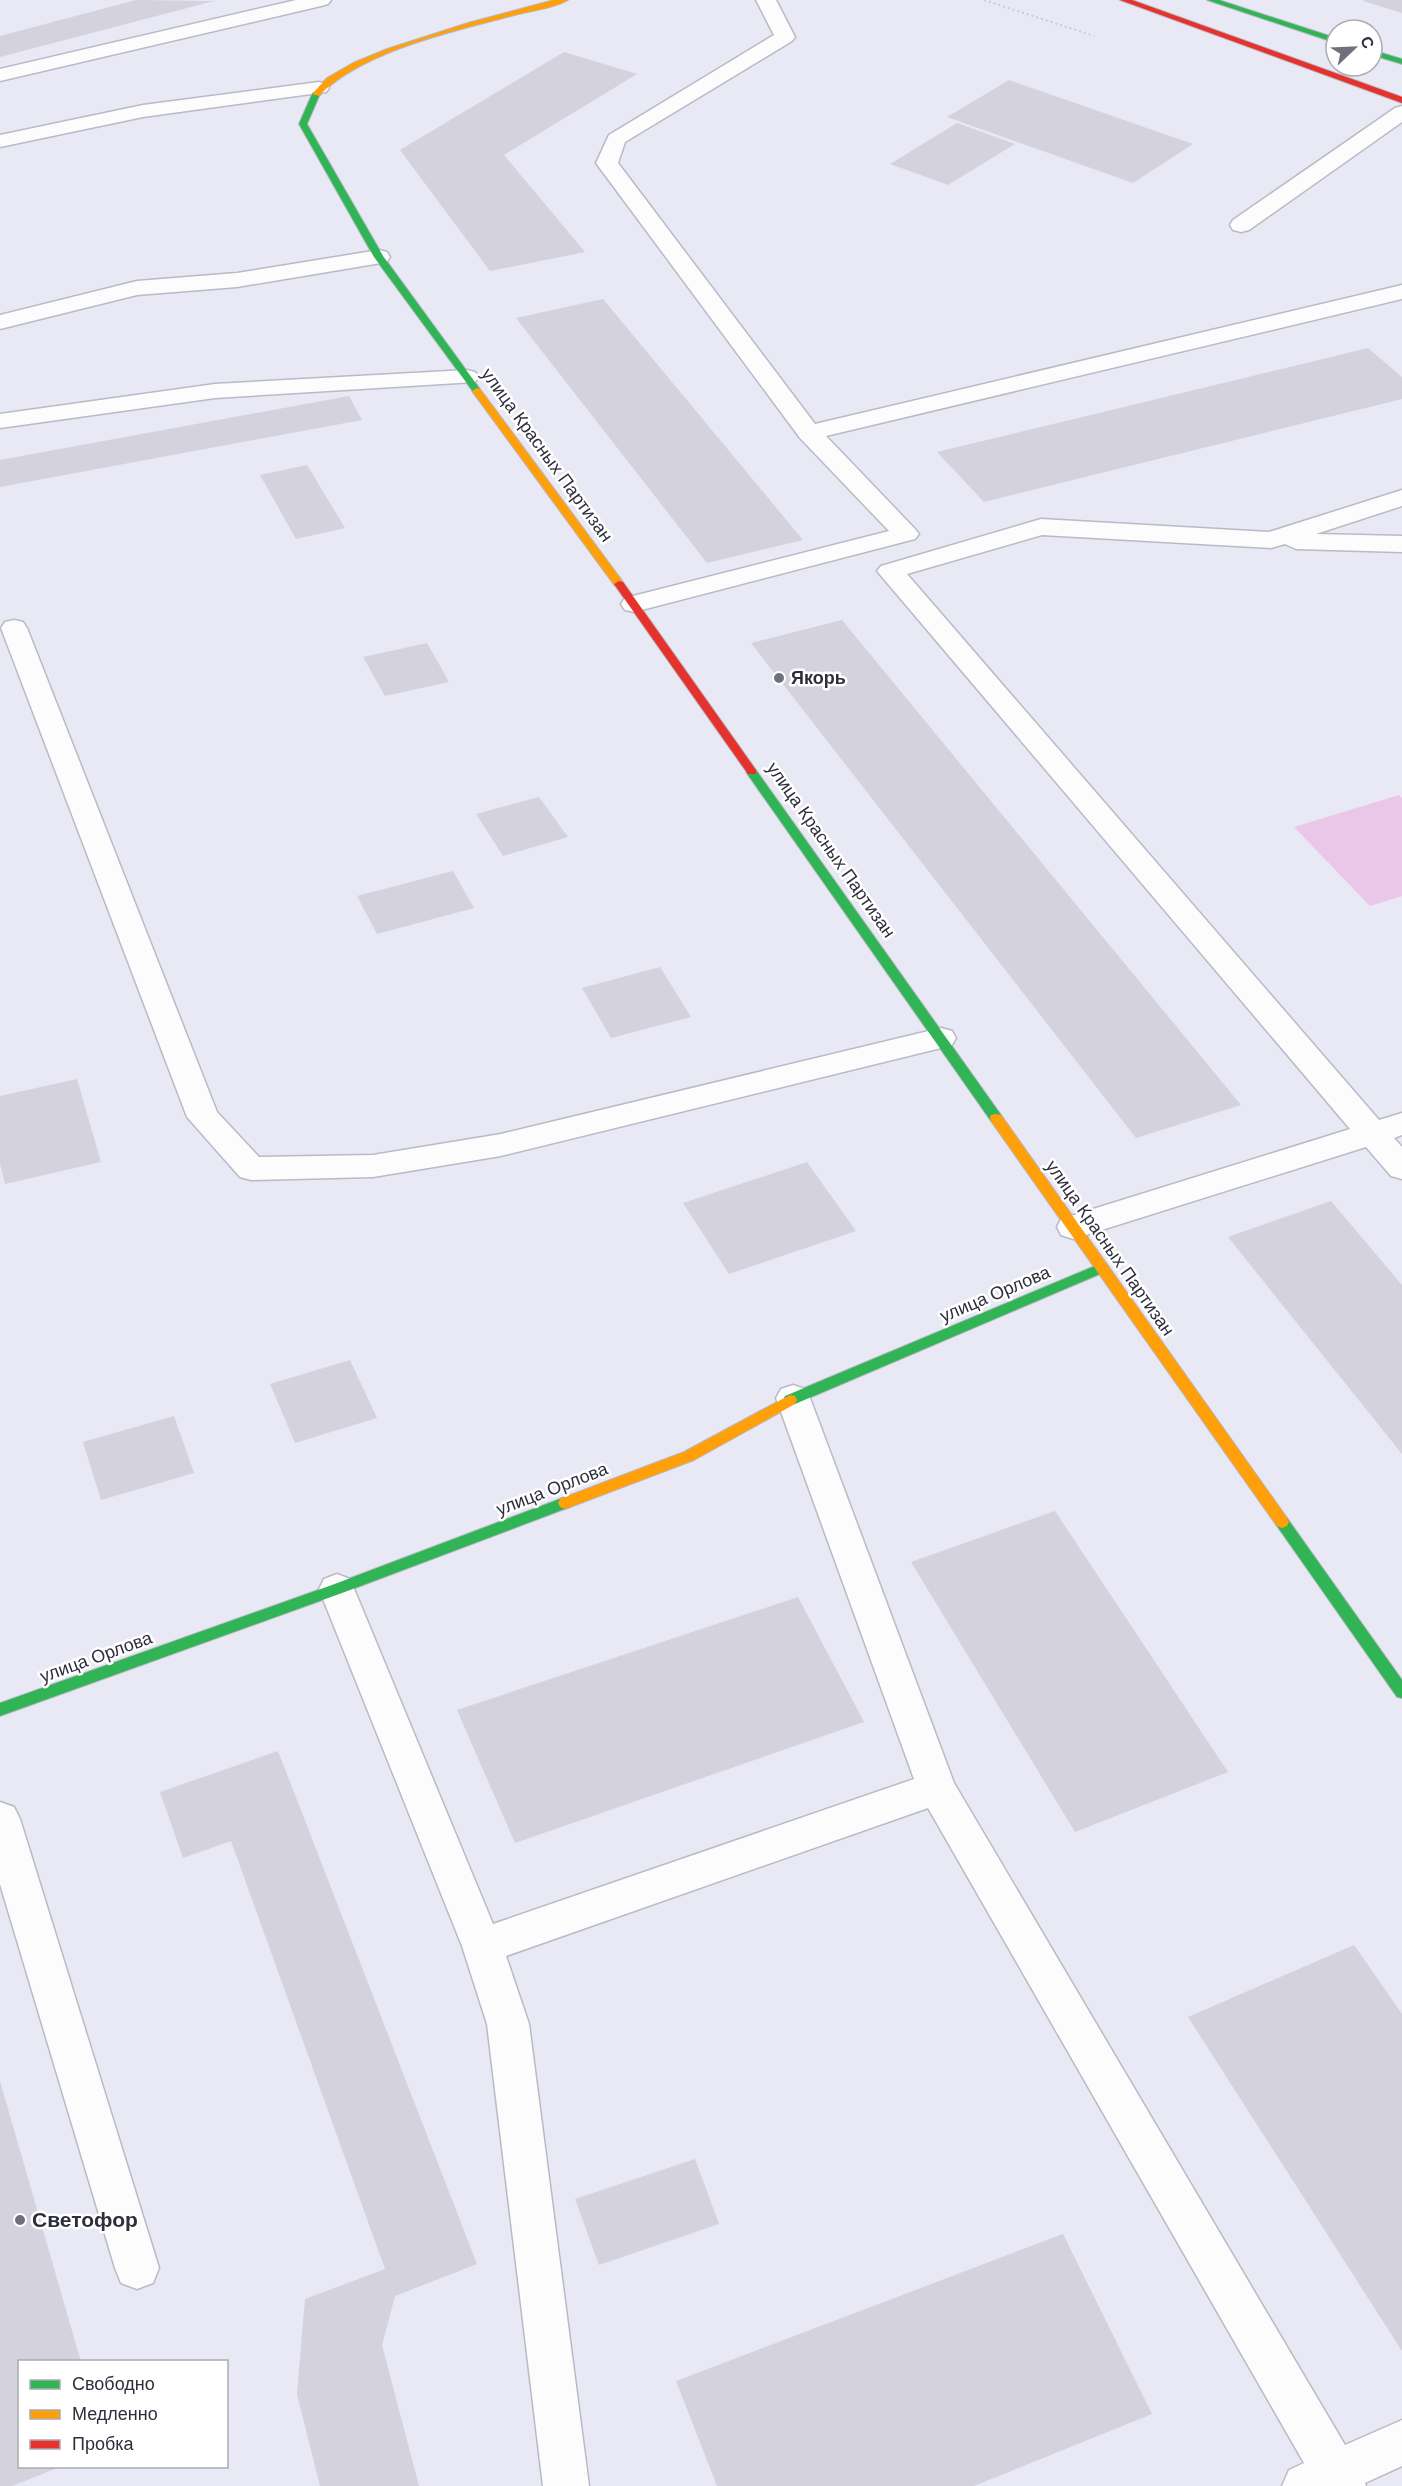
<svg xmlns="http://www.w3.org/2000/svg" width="1402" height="2486" font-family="'DM Sans',sans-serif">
	<rect width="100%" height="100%" fill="#e8e9f4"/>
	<path fill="#eac7e9" d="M1399 795 1402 798V896L1370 906 1294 827Z"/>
	<path fill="#d3d2dd" d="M136 0 214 1 0 57V36Z
		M1363 0H1402V13L1363 1Z
		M564 52 637 74 504 155 585 252 490 271 400 150Z
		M1009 80 1193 144 1133 183 947 117Z
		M957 123 1015 144 948 185 890 164Z
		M603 299 803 540 707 563 516 318Z
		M1368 348 1402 377V399L984 502 937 452Z
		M349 396 362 420 0 487V460Z
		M307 465 345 528 296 539 260 475Z
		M842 620 1241 1105 1136 1138 751 643Z
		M427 643 449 682 385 696 363 657Z
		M539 797 568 837 503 856 476 814Z
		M453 871 474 908 377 934 357 896Z
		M660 967 691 1017 611 1038 582 988Z
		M77 1079 101 1162 5 1184 0 1164V1096Z
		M807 1162 856 1231 729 1274 683 1203Z
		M1331 1201 1402 1285V1454L1228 1237Z
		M350 1360 377 1418 295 1443 270 1384Z
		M174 1416 194 1473 101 1500 83 1442Z
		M1055 1511 1228 1772 1075 1832 911 1562Z
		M798 1597 864 1722 515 1843 457 1710Z
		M278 1751 477 2264 395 2296 382 2345 419 2486H320L297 2394 305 2299 385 2269 231 1841 183 1858 160 1792Z
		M1354 1945 1402 2014V2351L1188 2017Z
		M0 2081 81 2362H20V2466L60 2467 12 2486H0Z
		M695 2159 719 2224 599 2265 575 2199Z
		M1063 2234 1152 2414 974 2486H717L676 2381Z"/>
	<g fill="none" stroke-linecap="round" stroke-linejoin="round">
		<g stroke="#b9bac5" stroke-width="3">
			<path id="lane" d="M296 0H331L328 4 321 6 0 81V69Z
				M756 0H776L795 37 792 41 625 142 618 163 815 424 1402 285V299L826 436 915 529 919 534 915 539 634 612 625 610 621 604 625 598 889 531 800 438 596 163 609 135 774 35Z
				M319 82 326 84 329 88 326 92 143 117 0 147V135L143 105Z
				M1402 106V122L1249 230 1241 232 1233 230 1230 225 1233 220 1395 108Z
				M379 250 387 252 390 257 387 262 237 287 137 295 0 329V315L137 281 237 273Z
				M467 370 475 372 479 377 475 382 215 398 0 428V414L215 384Z
				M1402 490V506L1316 534 1402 536V552L1296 549 1285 544 1271 548 1042 535 907 574 1379 1120 1402 1113V1135L1394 1138 1402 1147V1179L1391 1176 1366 1147 1073 1239 1061 1235 1057 1227 1061 1219 1350 1129 877 571 881 566 1041 519 1269 532Z
				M14 620 23 622 27 628 217 1112 259 1157 373 1155 501 1134 941 1028 952 1031 956 1038 952 1045 941 1048 501 1156 373 1177 251 1180 240 1177 187 1117 1 628 5 622Z
				M793 1385 805 1389 810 1398 954 1783 1345 2445 1402 2420V2466L1365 2483 1366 2486H1282L1289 2470 1304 2463 928 1808 506 1956 529 2024 589 2486H543L487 2024 462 1946 319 1589 324 1579 337 1574 350 1579 493 1924 914 1779 776 1398 781 1389Z
				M0 1802 14 1807 20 1819 159 2268 153 2283 137 2289 121 2283 115 2268 0 1884Z"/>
		</g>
		<g stroke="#b9bac5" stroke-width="2">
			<path id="fast" d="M1207 0H1219L1336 38V43Z
				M1372 50 1402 59V64L1372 55Z
				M313 92 320 94 307 124 383 256 480 389V393H474L374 257 299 124Z
				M752 769 756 770 1001 1115 1002 1118 1001 1121H991L746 772Z
				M1102 1263 1107 1265 1109 1268 1107 1271 795 1404H785L783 1400 785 1396Z
				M565 1497 570 1499 572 1503 570 1507 342 1593 0 1716V1703L332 1585Z
				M1282 1516 1287 1518 1402 1680V1698L1397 1697 1277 1526 1275 1522 1277 1518Z"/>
		</g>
		<g stroke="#b9bac5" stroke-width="2">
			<path id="slow" d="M554 0H568C553 9 528 11 511 16 453 31 360 52 319 96L312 94 327 78 353 63 387 49 468 23Z
				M477 388 480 389 623 582V586H615L472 391Z
				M996 1114 1001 1115 1287 1518 1289 1522 1287 1526 1282 1528 1277 1526 991 1121 990 1118 991 1115Z
				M790 1395 795 1396 797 1400 795 1404 694 1460 565 1509 560 1507 558 1503 560 1499 684 1452Z"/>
		</g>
		<g stroke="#b9bac5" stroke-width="2">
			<path id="jam" d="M1120 0H1132L1402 97V103Z
				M619 581 623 582 756 770V774H748L614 584Z"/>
		</g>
		<path stroke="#cbcbd0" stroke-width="2" stroke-dasharray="2 3" stroke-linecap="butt" d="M984 0 1094 36"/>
		<use href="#lane" fill="#fcfcfd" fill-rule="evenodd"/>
		<use href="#fast" fill="#30b455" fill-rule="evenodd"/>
		<use href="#slow" fill="#ff9f0a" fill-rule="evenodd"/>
		<use href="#jam" fill="#e5322d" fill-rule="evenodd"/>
	</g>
	<g fill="#6f707c" stroke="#fff" stroke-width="2">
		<circle cx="779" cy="678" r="6"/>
		<circle cx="20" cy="2220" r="6"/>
	</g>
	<g text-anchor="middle" stroke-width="5" stroke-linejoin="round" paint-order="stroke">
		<g font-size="18" fill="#2e2f3c" stroke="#fff">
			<text transform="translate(547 455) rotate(54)" y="6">улица Красных Партизан</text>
			<text transform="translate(831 850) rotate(55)" y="6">улица Красных Партизан</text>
			<text transform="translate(1110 1248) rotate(55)" y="6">улица Красных Партизан</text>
			<text transform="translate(995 1294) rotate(-23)" y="6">улица Орлова</text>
			<text transform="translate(552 1489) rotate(-21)" y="6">улица Орлова</text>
			<text transform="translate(96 1657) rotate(-20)" y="6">улица Орлова</text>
		</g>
		<g font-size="18" font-weight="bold" fill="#2e2f3c" stroke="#fff" text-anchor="start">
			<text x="791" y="684">Якорь</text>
		</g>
		<g font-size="21" font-weight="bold" fill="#2e2f3c" stroke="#fff" text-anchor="start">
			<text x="32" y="2227">Светофор</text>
		</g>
	</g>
	<rect x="18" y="2360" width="210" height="108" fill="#ffffff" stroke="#abacb1" stroke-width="1.5"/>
	<rect x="30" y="2380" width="30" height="9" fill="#30b455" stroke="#abacb1" stroke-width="1.5"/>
	<text x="72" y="2390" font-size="18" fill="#2e2f3c">Свободно</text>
	<rect x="30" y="2410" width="30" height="9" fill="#ff9f0a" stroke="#abacb1" stroke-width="1.5"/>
	<text x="72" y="2420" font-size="18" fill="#2e2f3c">Медленно</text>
	<rect x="30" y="2440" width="30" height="9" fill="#e5322d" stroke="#abacb1" stroke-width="1.5"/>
	<text x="72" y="2450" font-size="18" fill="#2e2f3c">Пробка</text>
	<g transform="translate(1354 48) rotate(67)"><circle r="28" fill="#ffffff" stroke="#abacb1" stroke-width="1.5"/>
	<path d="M0-4.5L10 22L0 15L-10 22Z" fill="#6f707c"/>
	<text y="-9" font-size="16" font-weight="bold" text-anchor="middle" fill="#2e2f3c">С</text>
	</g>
</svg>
